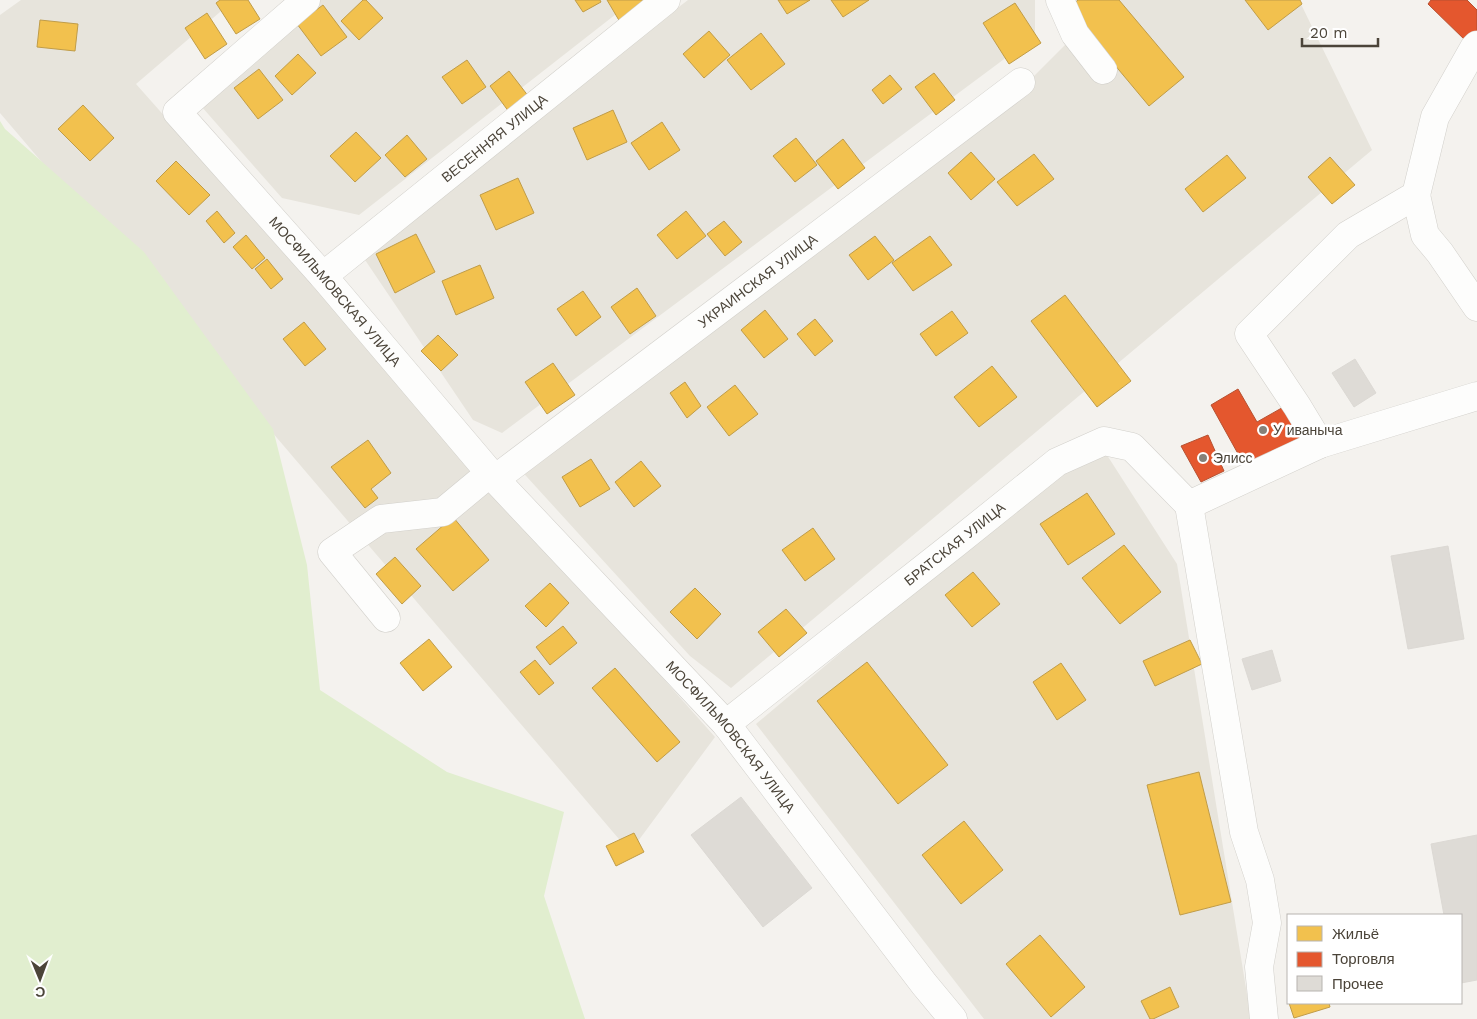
<svg xmlns="http://www.w3.org/2000/svg" width="1477" height="1019" font-family="'Work Sans',sans-serif">
	<rect width="100%" height="100%" fill="#f4f2ee"/>
	<path fill="#e7e4dc" d="M21 0H234L136 84 715 737 630 852 0 113V15Z
		M301 0H634L359 215 282 198 187 90Z
		M688 0H1035V36L502 433 473 420 359 251Z
		M1071 0H1299L1372 150 731 688 690 656 517 466 1005 105 1066 44Z
		M1096 438 1177 564 1251 1019H984L756 724Z"/>
	<path fill="#e1eecf" d="M0 121 5 129 144 252 273 429 307 565 320 690 447 772 564 812 544 896 585 1019H0Z"/>
	<path fill="#f2c14e" stroke="#c09c48" d="M220 0H248L260 19 236 34 216 3Z
		M363 0H366L383 18 359 40 341 21Z
		M575 0H600L601 2 583 12Z
		M607 0H649L620 22Z
		M778 0H810L787 14Z
		M831 0H869L843 17Z
		M1078 0H1119L1184 77 1149 106 1068 9Z
		M1245 0H1300L1302 4 1268 30Z
		M1015 3 1041 43 1009 64 983 23Z
		M323 5 347 37 321 56 297 24Z
		M207 13 227 44 205 59 185 28Z
		M40 20 78 24 75 51 37 47Z
		M709 31 730 55 704 78 683 54Z
		M761 33 785 64 751 90 727 60Z
		M298 54 316 73 292 95 275 76Z
		M467 60 486 87 462 104 442 77Z
		M259 69 283 100 258 119 234 88Z
		M509 71 529 97 509 112 490 86Z
		M934 73 955 100 936 115 915 87Z
		M890 75 902 89 883 104 872 90Z
		M83 105 114 138 90 161 58 129Z
		M613 110 627 142 587 160 573 128Z
		M662 122 680 150 649 170 631 143Z
		M356 132 381 158 355 182 330 156Z
		M407 135 427 159 405 177 385 155Z
		M796 138 817 165 795 182 773 156Z
		M843 139 865 168 838 189 816 161Z
		M971 152 995 179 971 200 948 173Z
		M1034 154 1054 179 1017 206 997 182Z
		M1227 155 1246 178 1203 212 1185 189Z
		M1330 157 1355 185 1332 204 1308 177Z
		M176 161 210 195 189 215 156 181Z
		M518 178 534 213 496 230 480 195Z
		M217 211 235 233 224 243 206 221Z
		M686 211 706 236 677 259 657 235Z
		M724 221 742 242 725 256 707 234Z
		M416 234 435 272 395 293 376 254Z
		M246 235 265 258 252 269 233 247Z
		M875 236 894 260 868 280 849 255Z
		M930 236 952 265 913 291 892 263Z
		M267 259 283 279 271 289 255 269Z
		M480 265 494 298 456 315 442 281Z
		M637 288 656 316 630 334 611 307Z
		M583 291 601 317 576 336 557 309Z
		M1065 295 1131 381 1097 407 1031 321Z
		M765 310 788 339 764 358 741 330Z
		M952 311 968 333 936 356 920 334Z
		M815 319 833 341 815 356 797 334Z
		M304 322 326 349 305 366 283 339Z
		M438 335 458 355 441 371 421 351Z
		M553 363 575 395 547 414 525 382Z
		M992 366 1017 397 979 427 954 397Z
		M685 382 701 406 687 418 670 393Z
		M735 385 758 414 729 436 707 407Z
		M368 440 391 473 371 489 378 498 365 508 331 467Z
		M591 459 610 489 580 507 562 477Z
		M641 461 661 486 634 507 615 482Z
		M1087 493 1115 534 1068 565 1040 524Z
		M453 517 489 560 453 591 416 549Z
		M813 528 835 559 805 581 782 550Z
		M1124 545 1161 592 1120 624 1082 578Z
		M395 557 421 586 402 604 376 574Z
		M973 572 1000 604 972 627 945 595Z
		M550 583 569 603 546 627 525 606Z
		M695 588 721 614 697 639 670 612Z
		M786 609 807 633 779 657 758 632Z
		M563 626 577 643 550 665 536 647Z
		M429 639 452 667 423 691 400 663Z
		M1190 640 1202 664 1155 686 1143 661Z
		M535 660 554 683 539 695 520 672Z
		M867 662 948 765 898 804 817 701Z
		M1061 663 1086 700 1057 720 1033 682Z
		M615 668 680 742 657 762 592 688Z
		M1199 772 1231 902 1180 915 1147 785Z
		M964 821 1003 870 961 904 922 855Z
		M634 833 644 852 616 866 606 846Z
		M1040 935 1085 987 1051 1017 1006 964Z
		M1170 987 1179 1007 1153 1019H1150L1141 1001Z
		M1289 1003H1329L1330 1007 1294 1018Z"/>
	<path fill="#e4572e" stroke="#b65131" d="M1431 0H1467L1477 10V31L1467 42 1428 4Z
		M1238 389 1257 422 1287 405 1306 438 1247 470 1211 405Z
		M1208 435 1224 471 1201 482 1181 446Z"/>
	<path fill="#dedbd6" stroke="#dcd9d4" d="M1355 359 1376 393 1354 407 1332 373Z
		M1448 546 1464 639 1408 649 1391 556Z
		M1272 650 1281 681 1252 690 1242 659Z
		M741 797 812 888 763 927 691 835Z
		M1477 835V980L1461 983V915H1444L1431 844Z"/>
	<g fill="none" stroke-linecap="round" stroke-linejoin="round">
		<g stroke="#d2d0cb" stroke-width="29">
			<g id="minor">
				<path id="s1" d="M306 0 177 112 323 276 495 479 726 724 924 984 953 1019"/>
				<path d="M1060 0 1075 34 1103 70"/>
				<path d="M1416 195 1425 235 1440 253 1477 307"/>
				<path id="s2" d="M323 276 666 0"/>
				<path d="M1320 444 1297 406 1249 334 1348 235 1416 195 1435 117 1474 48 1477 45"/>
				<path id="s3" d="M495 479 1021 82"/>
				<path d="M1189 505 1244 832 1260 880 1267 923 1259 967 1264 1019"/>
				<path d="M1189 505 1320 444 1477 396"/>
				<path d="M386 618 332 552 381 519 443 512 490 473"/>
				<path id="s4" d="M726 724 956 543 1057 462 1104 441 1132 447 1189 505"/>
			</g>
		</g>
		<use href="#minor" stroke="#fdfdfc" stroke-width="28"/>
	</g>
	<g fill="#868178" stroke="#fff" stroke-width="2">
		<circle cx="1263" cy="430" r="5"/>
		<circle cx="1203" cy="458" r="5"/>
	</g>
	<g text-anchor="middle" stroke-width="5" stroke-linejoin="round" paint-order="stroke">
		<g font-size="14" fill="#4b4439" stroke="#fff">
			<text dy="5" stroke="none"><textPath href="#s2" startOffset="220">ВЕСЕННЯЯ УЛИЦА</textPath></text>
			<text dy="5" stroke="none"><textPath href="#s3" startOffset="329">УКРАИНСКАЯ УЛИЦА</textPath></text>
			<text dy="5" stroke="none"><textPath href="#s1" startOffset="410">МОСФИЛЬМОВСКАЯ УЛИЦА</textPath></text>
			<text dy="5" stroke="none"><textPath href="#s4" startOffset="291">БРАТСКАЯ УЛИЦА</textPath></text>
			<text dy="5" stroke="none"><textPath href="#s1" startOffset="1006">МОСФИЛЬМОВСКАЯ УЛИЦА</textPath></text>
		</g>
		<g font-size="14" fill="#4b4439" stroke="#fff" text-anchor="start">
			<text x="1273" y="435">У иваныча</text>
			<text x="1213" y="463">Элисс</text>
		</g>
	</g>
	<rect x="1287" y="914" width="175" height="90" fill="#ffffff" stroke="#b7b4b0"/>
	<rect x="1297" y="926" width="25" height="15" fill="#f2c14e" stroke="#b7b4b0"/>
	<text x="1332" y="939" font-size="15" fill="#4b4439">Жильё</text>
	<rect x="1297" y="952" width="25" height="15" fill="#e4572e" stroke="#b7b4b0"/>
	<text x="1332" y="964" font-size="15" fill="#4b4439">Торговля</text>
	<rect x="1297" y="976" width="25" height="15" fill="#dedbd6" stroke="#b7b4b0"/>
	<text x="1332" y="989" font-size="15" fill="#4b4439">Прочее</text>
	<g transform="translate(40 979) rotate(179)" stroke="#ffffff" stroke-width="4" paint-order="stroke">
	<path d="M0-4L9 19L0 12L-9 19Z" fill="#4b4439"/>
	<text y="-8" font-size="14" font-weight="bold" text-anchor="middle" fill="#4b4439">С</text>
	</g>
	<path d="M1302 38v8h76v-8" fill="none" stroke="#4b4439" stroke-width="2.5"/>
	<text x="1310" y="38" font-size="15" fill="#4b4439" stroke="#ffffff" stroke-width="4" paint-order="stroke">20 m</text>
</svg>
